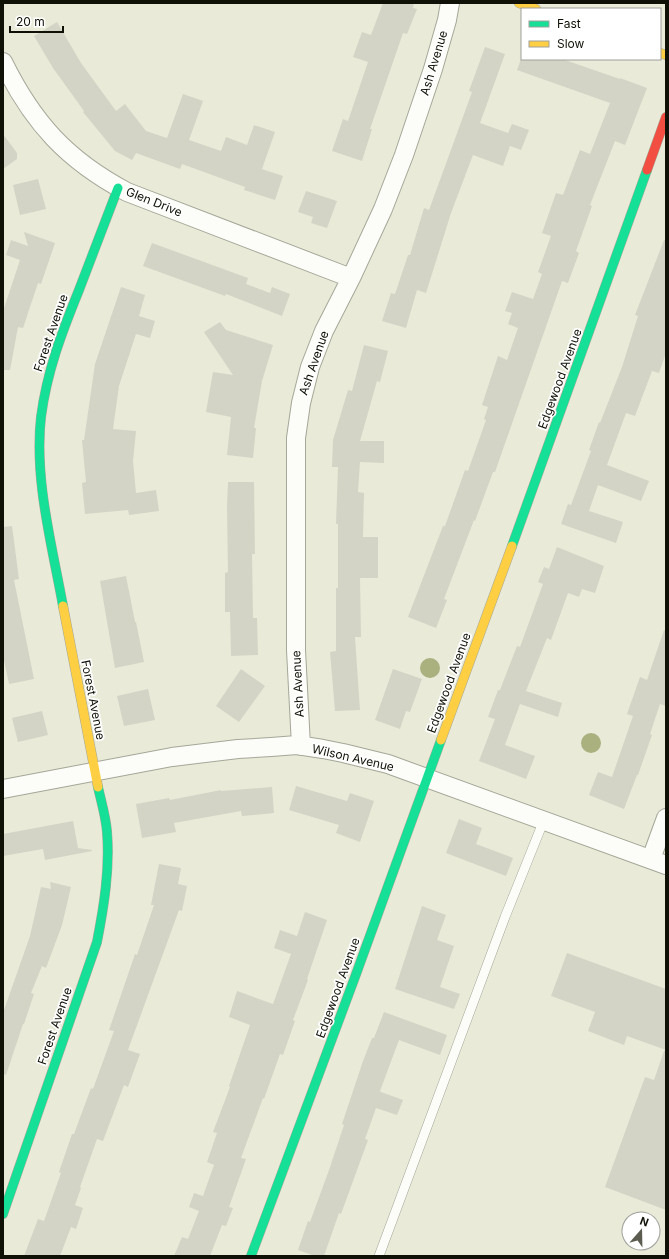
<svg xmlns="http://www.w3.org/2000/svg" width="669" height="1259" font-family="Inter,sans-serif">
	<rect width="100%" height="100%" fill="#e9ebd8"/>
	<path fill="#abb07f" d="M420 668a10 10 0 1 1 20 0a10 10 0 1 1-20 0Z
		M581 743a10 10 0 1 1 20 0a10 10 0 1 1-20 0Z"/>
	<path fill="#d3d4c5" d="M383 3H414L413 8 417 9 407 34 403 33 370 129H372L362 161 332 151 343 119 348 121 368 62 353 57 362 32 371 35Z
		M57 22 81 63 116 111 125 104 146 131 167 138 183 94 203 101 189 140 221 151 226 137 247 145 254 125 275 132 262 169 283 176 275 200 244 190 245 187 182 164 180 169 136 153 132 160 115 151 83 112 84 111 53 68 34 36Z
		M485 47 505 54 480 123 508 133 512 124 529 130 521 150 510 146 503 166 473 155 451 213 426 293 417 290 406 328 382 321 391 293 395 294 408 255H410L424 208 429 210 452 147 472 92 469 91Z
		M521 59H562L620 79V78L647 88 625 145 615 141 590 205 592 206 576 251 579 253 568 283 562 281 495 472H493L475 521 474 520 444 599 447 600 436 628 408 617 443 526H445L465 470 468 471 486 420 484 419 488 407 482 405 498 356 507 360 518 328 508 324 512 313 505 311 512 292 533 299 542 274 538 272 551 236 542 233 556 193 563 195 580 150 590 154 610 103 517 70Z
		M3 134 17 153V159L3 169Z
		M38 179 46 209 20 215 13 185Z
		M306 191 337 201 327 228 311 223 313 217 298 212Z
		M24 232 55 243 41 284 38 283 23 328 18 327 10 370H3V311L20 260 6 255 11 240 28 246Z
		M664 240H666V353L659 373 652 371 635 416 626 413 607 465 649 481 641 501 598 485 589 511 623 522 616 543 561 524 568 504 571 505 591 451 589 450 599 422 600 423 622 367 638 316 635 315Z
		M152 243 248 278 246 284 270 293 272 287 290 294 282 316 226 294 225 296 143 266Z
		M121 287 145 295 139 316 155 321 150 338 136 334 119 386 113 429 136 431 133 461 136 493 156 490 159 511 129 515 128 510 85 514 82 483 86 482 82 440H84L95 364Z
		M220 322 226 330 273 345 262 381 254 428H256L253 458 227 455 231 417 206 412 213 372 233 375 204 332Z
		M364 345 388 351 380 382 377 381 360 441H384V463L360 462 358 492 364 493 363 537H378V578H360L361 637H355L360 710 335 711 330 652 336 651V588H338V524H336L338 467H332L333 440 348 390 352 391Z
		M228 482H254L255 554H252L253 618H257L258 655 231 656 230 612H225V573L228 572 227 506Z
		M12 526 19 579 14 580 34 679 9 684 3 655V527Z
		M557 547 604 566 595 593 582 589 579 597 568 593 551 640 547 638 526 691 562 703 558 717 520 704 505 745 535 756 526 779 479 761 495 719 488 717 498 690H500L517 646 520 647 543 584 538 582 544 567 549 569Z
		M126 576 135 622H136L144 662 115 668 100 581Z
		M664 630 666 631V706L660 704 650 734 652 735 638 775H637L624 809 589 795 598 772 612 777 633 716 627 714 640 677 647 680Z
		M241 669 265 686 239 722 216 706Z
		M393 669 422 679 410 712 406 711 400 729 375 720Z
		M148 689 155 720 124 726 117 696Z
		M42 711 48 735 18 742 12 718Z
		M296 786 347 801 350 793 374 801 360 842 336 833 339 825 289 810Z
		M272 787 274 813 242 816 241 811 174 823 176 832 142 838 136 804 169 798 170 800 221 790V791Z
		M459 819 482 828 476 844 513 858 506 876 446 853Z
		M73 821 78 848 92 850V851L45 860 43 849 3 856V834Z
		M159 864 181 868 178 884 187 886 182 911 179 910 128 1050 140 1054 128 1087 124 1085 103 1141 97 1139 80 1187 81 1188 75 1205 83 1208 76 1229 71 1227 60 1256H24L38 1219 44 1221 61 1173 59 1172 72 1134H74L91 1088 93 1089 114 1031 109 1030 135 954 137 955 154 905H151Z
		M50 882 71 887 62 925 46 968 42 966 31 993 34 994 24 1024H23L6 1075 3 1074V1013L30 936 41 887 51 889Z
		M422 906 446 915 437 940 454 946 440 987 460 994 454 1009 395 989Z
		M305 912 327 920 307 979 308 980 293 1020 295 1021 283 1055 280 1054 264 1099 263 1098 241 1158 246 1159 229 1207 233 1208 226 1226 222 1225 210 1256H174L182 1237 188 1239 199 1211 189 1207 194 1193 203 1196 214 1165 207 1162 217 1133 213 1132 230 1087 229 1086 250 1025 229 1017 237 991 273 1004 291 954 274 948 280 930 297 936Z
		M567 953 666 989V1050L627 1036 624 1045 588 1031 595 1012 551 996Z
		M384 1012 447 1035 440 1055 399 1040 380 1091 381 1092 403 1100 397 1115 376 1108 365 1139 368 1140 341 1214 339 1213 324 1256H315L298 1250 308 1221 310 1222 329 1170 344 1125 342 1124 363 1061 372 1038H374Z
		M664 1051H666V1210L605 1187 645 1077 654 1080Z"/>
	<g fill="none" stroke-linecap="round" stroke-linejoin="round">
		<g stroke="#a5a798" stroke-width="10">
			<path id="lane" d="M379 1256 505 917 544 820"/>
		</g>
		<g stroke="#a5a798" stroke-width="20">
			<path id="street" d="M3 62C33 123 67 160 127 192L351 278
				M301 746 296 650V438L301 403 310 367 324 331 351 278 383 209 404 155 433 69 447 20 450 3
				M3 789 172 757 238 749 271 747 297 745 323 749 343 753 388 764 666 865
				M651 859 666 818"/>
		</g>
		<g stroke="#a5a798" stroke-width="10">
			<path id="fast" d="M512 546 647 170
				M63 606C52 545 34 479 41 417 47 371 62 332 79 290 92 256 105 222 118 188
				M3 1214 97 942C104 906 110 869 107 832 106 817 101 801 98 787
				M251 1256 355 977 441 740"/>
		</g>
		<g stroke="#a5a798" stroke-width="10">
			<path id="slow" d="M519 3 536 9
				M660 53 666 55
				M63 606 98 787
				M441 740 512 546"/>
		</g>
		<g stroke="#a5a798" stroke-width="10">
			<path id="jam" d="M647 170 666 117"/>
		</g>
		<use href="#lane" stroke="#fcfcf9" stroke-width="9"/>
		<use href="#street" stroke="#fcfcf9" stroke-width="18"/>
		<use href="#fast" stroke="#16e098" stroke-width="9"/>
		<use href="#slow" stroke="#ffcf43" stroke-width="9"/>
		<use href="#jam" stroke="#f24e42" stroke-width="9"/>
	</g>
	<g text-anchor="middle" stroke-width="3.5" stroke-linejoin="round" paint-order="stroke">
		<g font-size="12" fill="#101106" stroke="#fff">
			<text transform="translate(434 63) rotate(-73)" y="4">Ash Avenue</text>
			<text transform="translate(154 202) rotate(22)" y="4">Glen Drive</text>
			<text transform="translate(51 333) rotate(-71)" y="4">Forest Avenue</text>
			<text transform="translate(314 363) rotate(-71)" y="4">Ash Avenue</text>
			<text transform="translate(560 379) rotate(-70)" y="4">Edgewood Avenue</text>
			<text transform="translate(449 683) rotate(-70)" y="4">Edgewood Avenue</text>
			<text transform="translate(298 684) rotate(-93)" y="4">Ash Avenue</text>
			<text transform="translate(93 700) rotate(79)" y="4">Forest Avenue</text>
			<text transform="translate(353 758) rotate(13)" y="4">Wilson Avenue</text>
			<text transform="translate(338 988) rotate(-70)" y="4">Edgewood Avenue</text>
			<text transform="translate(55 1026) rotate(-71)" y="4">Forest Avenue</text>
		</g>
	</g>
	<rect width="669" height="1259" fill="none" stroke="#101106" stroke-width="8"/>
	<rect x="521" y="8" width="140" height="52" fill="#ffffff" stroke="#9fa09b"/>
	<rect x="529" y="21" width="20" height="6" fill="#16e098" stroke="#9fa09b"/>
	<text x="557" y="28" font-size="12" fill="#101106">Fast</text>
	<rect x="529" y="41" width="20" height="6" fill="#ffcf43" stroke="#9fa09b"/>
	<text x="557" y="48" font-size="12" fill="#101106">Slow</text>
	<g transform="translate(641 1231) rotate(20)"><circle r="19" fill="#ffffff" stroke="#9fa09b"/>
	<path d="M0-3L7 15L0 10L-7 15Z" fill="#5c5d50"/>
	<text y="-6" font-size="11" font-weight="bold" text-anchor="middle" fill="#101106">N</text>
	</g>
	<path d="M10 26v6h53v-6" fill="none" stroke="#101106" stroke-width="2"/>
	<text x="16" y="26" font-size="12" fill="#101106" stroke="#ffffff" stroke-width="3" paint-order="stroke">20 m</text>
</svg>
